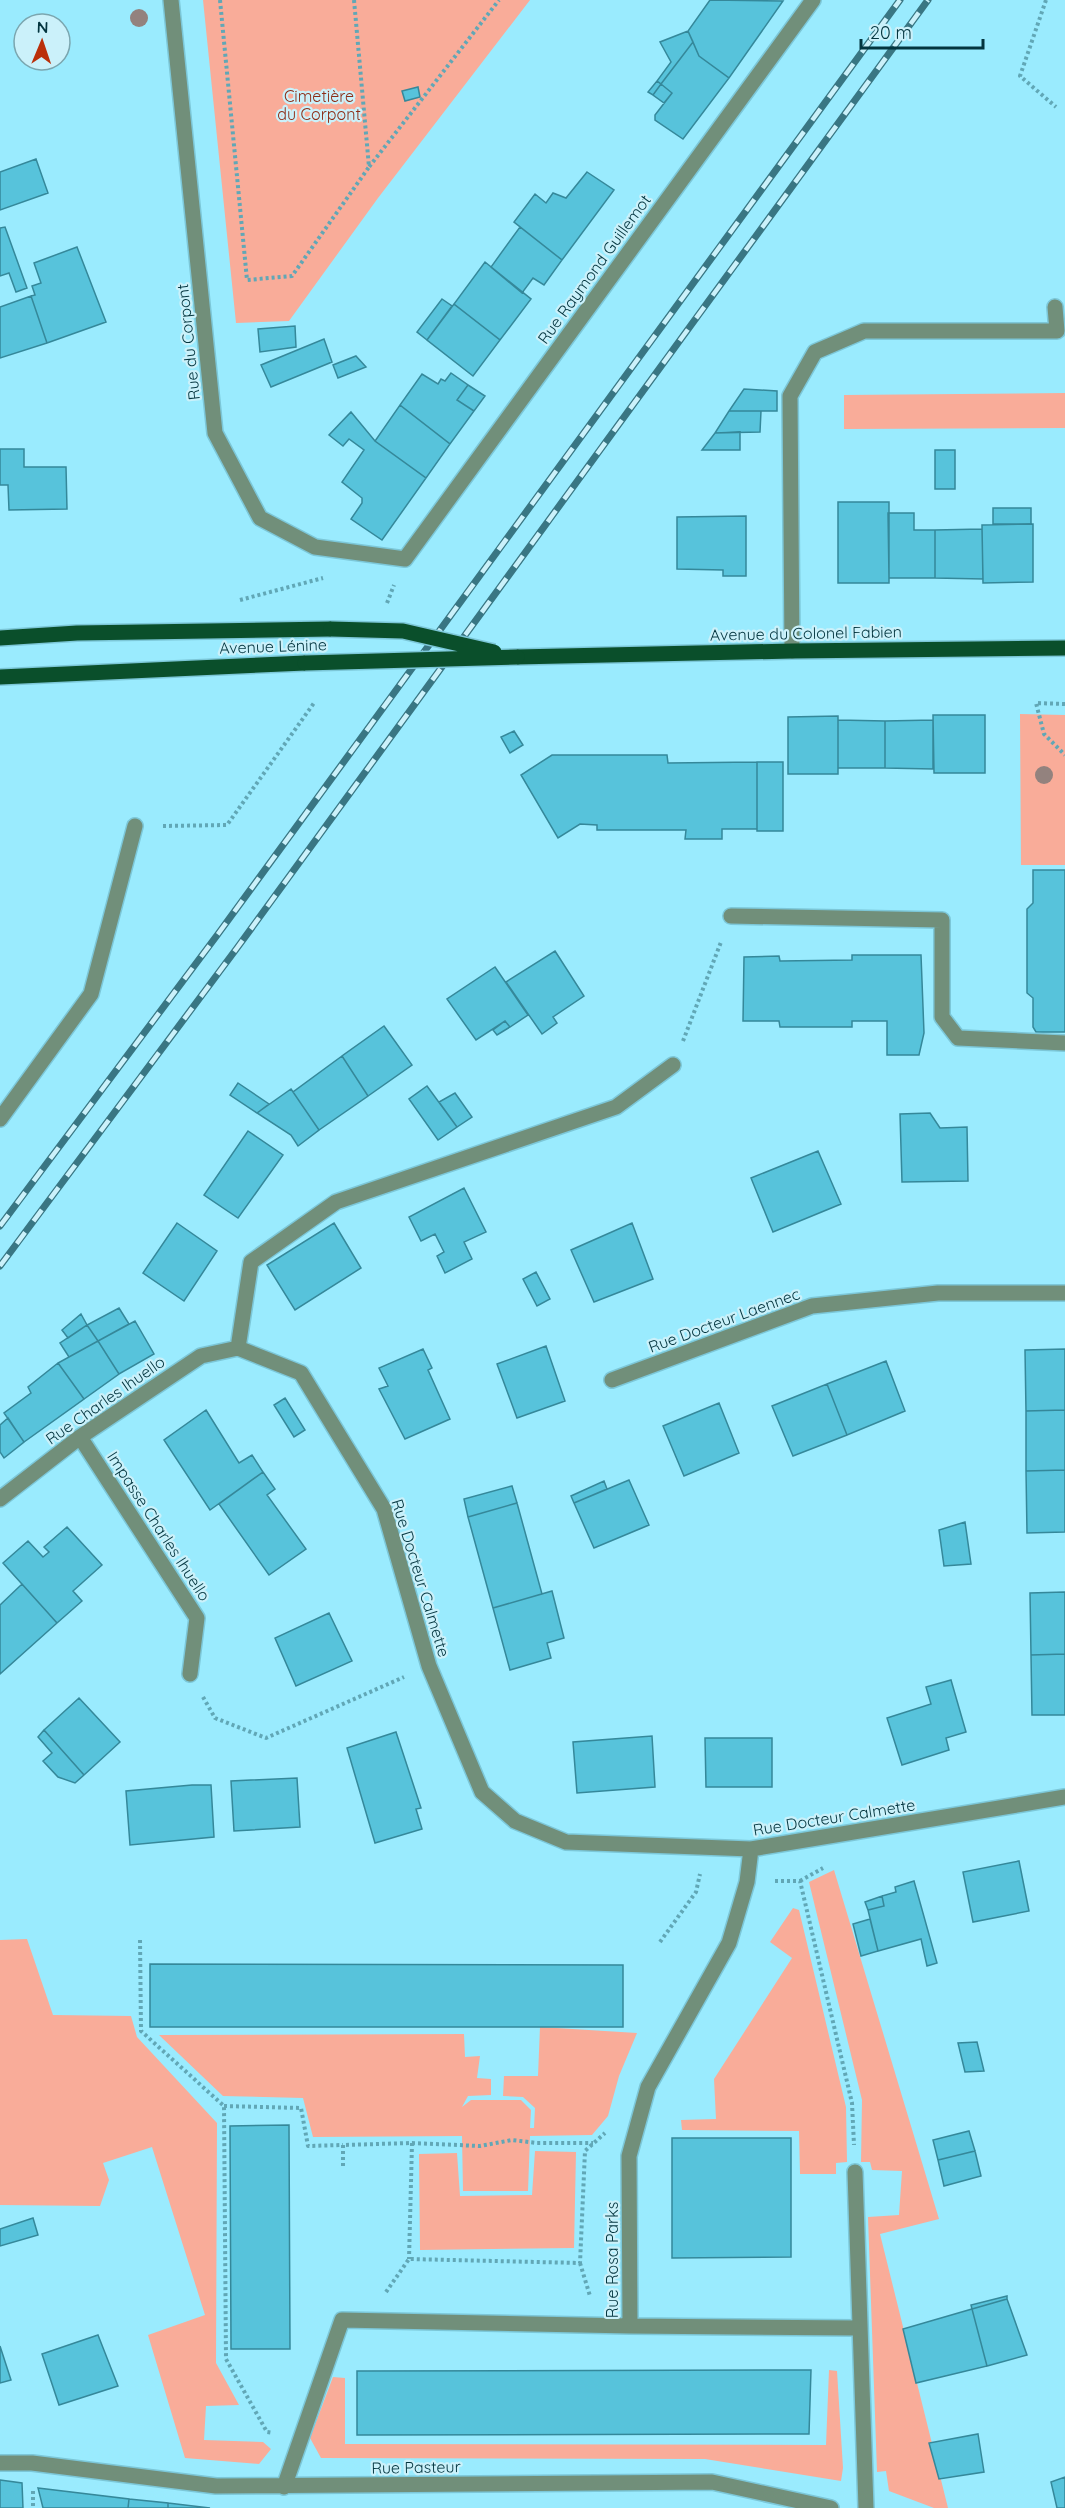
<svg xmlns="http://www.w3.org/2000/svg" width="1065" height="2508" font-family="Quicksand,sans-serif">
	<rect width="100%" height="100%" fill="#9aebfe"/>
	<path fill="#f9ac99" d="M203 0H530L378 198 289 321 236 323Z
		M1065 393V428L844 429V395Z
		M1020 714 1065 715V865H1021Z
		M834 1870 939 2219 880 2234 948 2508H934L889 2491 886 2471 877 2472 868 2217 899 2215 902 2171 872 2170 870 2162H861L862 2100 809 1882Z
		M793 1908 799 1910 846 2107 847 2162 836 2163V2174H800L799 2131 682 2130 681 2120 716 2119 714 2079 792 1958 770 1942Z
		M27 1939 53 2015 131 2016 137 2037 217 2123 216 2363 239 2405 206 2406 204 2440 263 2442 271 2449 259 2464 185 2458 148 2335 205 2315 152 2147 103 2163 109 2180 100 2206 0 2205V1940Z
		M540 2027 637 2033 619 2076 608 2116 592 2135 530 2136 528 2191H463L462 2136 313 2137 303 2098 223 2096 159 2035 464 2034 465 2057 480 2056 477 2078 491 2079V2095L468 2096 462 2107 471 2100H521L531 2110 530 2128H534L535 2108 523 2097 503 2096 504 2076H538Z
		M535 2151 576 2152 574 2248 420 2250 419 2154 457 2153 460 2196 532 2195Z
		M829 2370 837 2371 843 2468 841 2481 705 2459 321 2458 310 2438 333 2377 345 2378V2444L826 2445Z"/>
	<path fill="#57c3db" stroke="#35889a" stroke-width="1.5" d="M710 0 783 1 729 78 699 56 688 31Z
		M688 31 693 42 661 84 657 81 671 62 660 42Z
		M693 42 699 56 729 78 683 139 655 120V115L672 93 661 84Z
		M657 81 661 84 653 95 648 92Z
		M661 84 672 93 664 103 653 95Z
		M418 87 420 97 405 101 402 91Z
		M36 159 48 193 0 210V172Z
		M587 172 614 190 562 260 514 222 535 194 546 203 553 193 566 198Z
		M5 227 27 288 16 292 9 273 0 276V228Z
		M520 227 562 260 544 285 533 278 522 293 491 267Z
		M77 247 106 322 47 343 31 296 35 295 32 286 41 283 34 263Z
		M485 262 531 299 500 340 454 304Z
		M31 296 47 343 0 358V307Z
		M442 299 452 306 427 340 417 332Z
		M454 304 500 340 473 376 427 340Z
		M295 326 296 347 260 352 258 329Z
		M324 339 332 362 271 387 261 365Z
		M356 356 366 367 338 378 333 365Z
		M451 373 468 385 457 400 474 411 450 444 400 405 422 374 438 384 441 379 445 381Z
		M468 385 485 396 474 411 457 400Z
		M744 389 777 391V411H729Z
		M400 405 450 444 426 478 375 441Z
		M729 411H761L760 432 715 433Z
		M351 412 375 441 426 478 382 540 351 519 362 503V498L342 482 364 450 349 439 343 446 329 435Z
		M740 432V450H702L715 433Z
		M0 449H24V467H66L67 509 9 510 8 485H0Z
		M935 450H955V489H935Z
		M838 502H889V583H838Z
		M993 508H1031V524H993Z
		M888 513H914V530H935V578H889Z
		M746 516V576H723V570L677 569V517Z
		M1033 524V582L983 583 982 525Z
		M982 529 983 579 935 578V530Z
		M933 715H985V773H934Z
		M838 716V774H788V717Z
		M838 720 885 721V768H838Z
		M933 720V769L885 768V721Z
		M514 731 523 745 510 753 501 737Z
		M552 755H667L668 763 757 762V829H722V839H685L686 830H597V825L580 824 558 838 521 775Z
		M757 762H783V831H757Z
		M1033 870H1065V1032H1036L1033 1027V998L1027 993V909L1033 903Z
		M555 951 584 996 553 1017 557 1023 542 1034 506 982Z
		M852 955H921L924 1033 919 1055H887V1021H852V1027H780L779 1021H743L744 957 779 956 780 961 852 960Z
		M495 967 528 1015 510 1027 505 1021 476 1040 447 999Z
		M505 1021 510 1027 497 1035 493 1030Z
		M384 1026 412 1065 368 1096 342 1056Z
		M342 1056 368 1096 319 1130 293 1092Z
		M238 1083 269 1104 257 1113 230 1095Z
		M427 1086 457 1127 438 1140 409 1099Z
		M291 1089 319 1130 298 1146 291 1135 257 1113Z
		M455 1093 472 1117 457 1127 439 1102Z
		M930 1113 940 1128 967 1127 968 1181 902 1182 900 1114Z
		M248 1131 283 1155 238 1218 204 1195Z
		M818 1151 841 1204 773 1232 751 1178Z
		M464 1188 486 1232 464 1242 472 1259 445 1273 437 1256 444 1252 435 1234 421 1241 409 1217Z
		M177 1223 217 1251 184 1301 143 1273Z
		M334 1223 361 1268 295 1310 267 1265Z
		M632 1223 653 1279 594 1302 571 1250Z
		M536 1272 550 1299 537 1306 523 1279Z
		M119 1308 129 1324 98 1341 87 1325Z
		M81 1314 87 1325 68 1338 62 1330Z
		M135 1321 154 1354 119 1374 98 1341Z
		M87 1325 98 1341 69 1357 60 1343Z
		M98 1341 119 1374 84 1399 58 1363Z
		M546 1346 565 1401 517 1418 497 1364Z
		M423 1349 432 1368 428 1370 450 1419 405 1439 379 1389 388 1386 379 1368Z
		M1065 1349V1410L1026 1411 1025 1350Z
		M886 1361 905 1411 847 1435 827 1384Z
		M58 1363 84 1399 24 1442 4 1413 31 1393 28 1387Z
		M827 1384 847 1435 793 1456 772 1406Z
		M285 1398 305 1430 294 1437 274 1405Z
		M719 1403 739 1453 684 1476 663 1426Z
		M206 1410 239 1463 252 1455 263 1472 210 1510 164 1440Z
		M1065 1410V1470L1026 1471V1411Z
		M8 1418 24 1442 4 1458 0 1452V1425Z
		M1065 1470V1532L1027 1533 1026 1471Z
		M263 1472 275 1489 267 1495 306 1549 269 1575 219 1504Z
		M629 1480 649 1525 594 1548 574 1503Z
		M604 1481 607 1489 574 1503 571 1496Z
		M512 1486 517 1503 468 1517 464 1499Z
		M517 1503 542 1594 493 1608 468 1517Z
		M965 1522 971 1564 944 1566 939 1530Z
		M67 1527 102 1565 73 1591 82 1601 57 1623 3 1563 28 1541 43 1557 49 1552 44 1547Z
		M22 1584 57 1623 0 1674V1605Z
		M552 1591 564 1638 547 1643 551 1658 510 1670 493 1608Z
		M1065 1592V1654L1031 1655 1030 1593Z
		M329 1613 352 1661 296 1686 275 1638Z
		M1065 1654V1715H1032L1031 1655Z
		M951 1680 966 1732 946 1738 949 1750 902 1765 887 1718 931 1704 926 1687Z
		M79 1698 120 1742 84 1775 44 1730Z
		M44 1730 84 1775 75 1783 58 1777 43 1761 52 1753 38 1737Z
		M396 1732 421 1808 416 1809 422 1829 375 1843 347 1748Z
		M652 1736 655 1787 577 1793 573 1742Z
		M705 1738H772V1787H706Z
		M297 1778 300 1827 234 1831 231 1781Z
		M192 1785H211L214 1837 130 1845 126 1791Z
		M1019 1861 1029 1911 973 1922 963 1872Z
		M914 1881 937 1963 927 1966 921 1939 878 1951 868 1910 884 1906 882 1896 896 1892 895 1887Z
		M882 1896 884 1906 868 1910 865 1902Z
		M870 1919 878 1951 861 1956 853 1924Z
		M150 1964 623 1965V2027H150Z
		M977 2042 984 2071 965 2072 958 2043Z
		M289 2125 290 2349H231L230 2126Z
		M969 2131 975 2151 938 2160 933 2140Z
		M672 2138H791V2257L672 2258Z
		M975 2151 981 2176 944 2186 938 2160Z
		M33 2218 38 2235 0 2246V2229Z
		M1007 2296V2299L972 2309 971 2305Z
		M1007 2299 1027 2355 987 2366 972 2309Z
		M972 2309 987 2366 916 2383 903 2329Z
		M98 2335 118 2386 59 2405 42 2354Z
		M0 2346 11 2380 0 2383Z
		M811 2370 809 2434 357 2435V2371Z
		M978 2434 984 2472 939 2479 929 2443Z
		M1065 2477V2508H1057L1051 2482Z
		M0 2480 22 2483 23 2508H0Z
		M38 2488 129 2499 128 2508H43Z
		M129 2499 168 2503V2508H128Z
		M168 2503 210 2508H168Z"/>
	<g fill="none" stroke-linecap="round" stroke-linejoin="round">
		<g stroke="#7cc7d8" stroke-width="18">
			<path id="minor" d="M171 0 215 433 260 518 315 547 405 559 813 0
				M792 651 790 396 815 352 864 331H1057L1055 307
				M731 916 942 920V1017L958 1038 1065 1043
				M673 1065 616 1107 336 1202 251 1262 238 1348 301 1373 384 1509 429 1666 482 1792 515 1821 566 1842 751 1849 1065 1797
				M0 1119 91 994 135 826
				M612 1380 812 1306 938 1293H1065
				M80 1437 197 1618 190 1674
				M0 1499 80 1437 201 1356 238 1348
				M751 1849 747 1882 729 1943 648 2087 629 2156 630 2326 858 2328
				M855 2172 866 2508
				M0 2463H32L216 2486 712 2482 831 2508
				M284 2487 342 2320 630 2326"/>
		</g>
		<g stroke="#7cc7d8" stroke-width="18">
			<path id="major" d="M0 638 77 633 331 629
				M517 657 792 651 1065 648
				M0 677 305 663"/>
		</g>
		<path stroke="#61a7b6" stroke-width="4" stroke-dasharray="3 3" stroke-linecap="butt" d="M220 0 247 280 292 276 369 167
			M354 0 369 167 499 0
			M1046 0 1020 76 1056 107
			M240 600 323 578
			M387 603 394 585
			M1065 704 1036 703 1044 734 1065 755
			M163 826 227 825 314 703
			M683 1041 721 942
			M203 1697 215 1718 266 1738 404 1677
			M775 1881H800L852 2103 854 2145
			M800 1881 823 1868
			M140 1940 141 2031 224 2106 226 2359 267 2432 273 2433
			M660 1942 696 1892 700 1874
			M224 2106 301 2108 308 2146 343 2145
			M412 2143 480 2146 512 2140 537 2143H593
			M343 2166V2145L412 2143 409 2259
			M580 2263 590 2296
			M386 2292 409 2259 580 2263 585 2151 605 2133
			M33 2491V2508"/>
		<use href="#minor" stroke="#718f7a" stroke-width="15"/>
		<use href="#major" stroke="#0a4f2b" stroke-width="15"/>
		<g stroke="#397683" stroke-width="7">
			<path id="rail" d="M0 1226 218 934 900 0
				M0 1266 237 948 928 0"/>
		</g>
		<use href="#rail" stroke="#cbf1fa" stroke-width="4.5" stroke-dasharray="14" stroke-linecap="butt"/>
		<g stroke="#7cc7d8" stroke-width="18" stroke-linecap="butt">
			<path id="major-bridge" d="M331 629 403 631 494 652
				M305 663 517 657"/>
		</g>
		<use href="#major-bridge" stroke="#0a4f2b" stroke-width="15"/>
	</g>
	<g fill="#93827e">
		<circle cx="139" cy="18" r="9"/>
		<circle cx="1044" cy="775" r="9"/>
	</g>
	<g text-anchor="middle" stroke-width="4.5" stroke-linejoin="round" paint-order="stroke">
		<g font-size="16" fill="#8d2d16" stroke="#cbf1fa">
			<text x="319" y="102">Cimetière<tspan x="319" dy="18">du Corpont</tspan></text>
		</g>
		<g font-size="16" fill="#03353f" stroke="#cbf1fa">
			<text transform="translate(594 269) rotate(-54)" y="6">Rue Raymond Guillemot</text>
			<text transform="translate(188 342) rotate(-96)" y="6">Rue du Corpont</text>
			<text transform="translate(806 633) rotate(-1)" y="6">Avenue du Colonel Fabien</text>
			<text transform="translate(273 646) rotate(-2)" y="6">Avenue Lénine</text>
			<text transform="translate(724 1320) rotate(-20)" y="6">Rue Docteur Laennec</text>
			<text transform="translate(105 1400) rotate(-35)" y="6">Rue Charles Ihuello</text>
			<text transform="translate(159 1526) rotate(57)" y="6">Impasse Charles Ihuello</text>
			<text transform="translate(421 1578) rotate(73)" y="6">Rue Docteur Calmette</text>
			<text transform="translate(834 1817) rotate(-9)" y="6">Rue Docteur Calmette</text>
			<text transform="translate(612 2260) rotate(-90)" y="6">Rue Rosa Parks</text>
			<text transform="translate(416 2467) rotate(-1)" y="6">Rue Pasteur</text>
		</g>
	</g>
	<g transform="translate(42 42) rotate(2)"><circle r="28" fill="#cbf1fa" stroke="#7ba6af" stroke-width="1.5"/>
	<path d="M0-4.5L10 22L0 15L-10 22Z" fill="#ba300a"/>
	<text y="-9" font-size="16" font-weight="bold" text-anchor="middle" fill="#03353f">N</text>
	</g>
	<path d="M861 39v9h122v-9" fill="none" stroke="#03353f" stroke-width="3"/>
	<text x="870" y="39" font-size="18" fill="#03353f" stroke="#cbf1fa" stroke-width="4.5" paint-order="stroke">20 m</text>
</svg>
